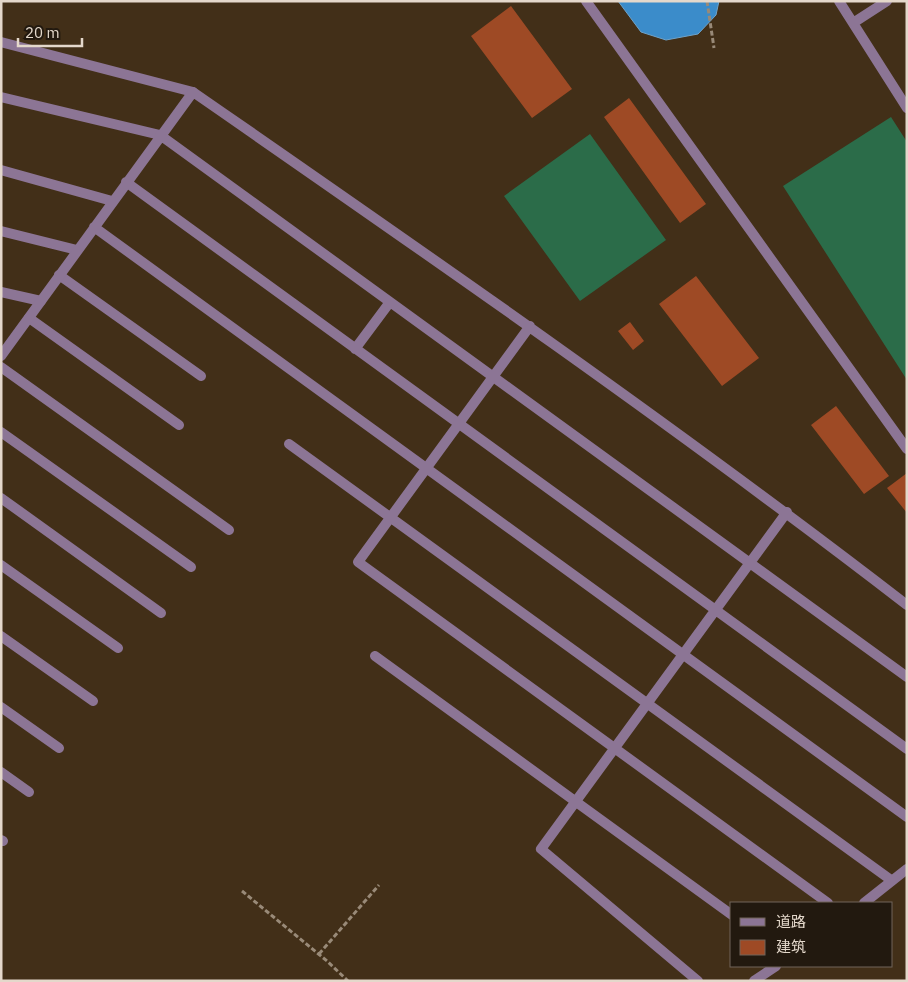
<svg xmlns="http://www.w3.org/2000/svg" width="908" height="982" font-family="'IBM Plex Sans','Noto Sans SC',sans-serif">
	<rect width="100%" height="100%" fill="#422f18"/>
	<path fill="#2b6c49" d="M891 117 907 142V380L783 186Z
		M590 134 666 240 580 301 504 196Z"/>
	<path fill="#3b8cca" stroke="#6ea3ca" d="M618 1H719L716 15 698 34 666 40 641 32Z"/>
	<path fill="#9e4a25" d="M511 6 572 89 532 118 471 36Z
		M629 98 706 204 680 223 604 117Z
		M696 276 759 358 722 386 659 304Z
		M630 322 644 341 633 350 618 331Z
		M836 406 889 476 864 494 811 425Z
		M907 473V513L887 488Z"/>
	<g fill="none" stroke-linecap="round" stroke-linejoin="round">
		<path stroke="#998a78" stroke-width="3" stroke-dasharray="5 2.5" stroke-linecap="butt" d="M707 1 714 48
			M242 891 327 961 348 981
			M319 954 379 885"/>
		<path stroke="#8c7595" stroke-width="10" d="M586 1 907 449
			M839 1 907 108
			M853 23 887 1
			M1 42 193 92
			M1 97 160 135
			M1 170 112 201
			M1 231 77 250
			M59 275 201 376
			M1 292 41 301
			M29 318 179 425
			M1 367 229 530
			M1 432 191 567
			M1 498 161 613
			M1 565 118 648
			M1 636 93 701
			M1 707 59 748
			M1 772 29 792
			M1 840 3 841"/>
		<path stroke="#8c7595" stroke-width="10" d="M160 135 907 677
			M126 182 907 749
			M94 227 907 817
			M530 326 358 562 828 903
			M355 349 390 302
			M1 356 193 92C434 259 675 426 907 605
			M289 444 891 880
			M375 656 732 915
			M864 903 907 869
			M698 981 541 849 787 512
			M754 981 776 966"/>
	</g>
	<rect width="908" height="982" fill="none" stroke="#e4d8cb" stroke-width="5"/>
	<rect x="730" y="902" width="162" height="65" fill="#22190f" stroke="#70655a"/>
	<rect x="740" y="918" width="25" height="8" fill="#8c7595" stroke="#70655a"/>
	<text x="776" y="927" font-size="15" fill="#e4d8cb">道路</text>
	<rect x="740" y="940" width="25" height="15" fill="#9e4a25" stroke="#70655a"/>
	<text x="776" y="952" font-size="15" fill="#e4d8cb">建筑</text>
	<path d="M18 38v8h64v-8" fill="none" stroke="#e4d8cb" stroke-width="2.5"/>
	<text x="25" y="38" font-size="15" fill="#e4d8cb" stroke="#22190f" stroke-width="4" paint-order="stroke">20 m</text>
</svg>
